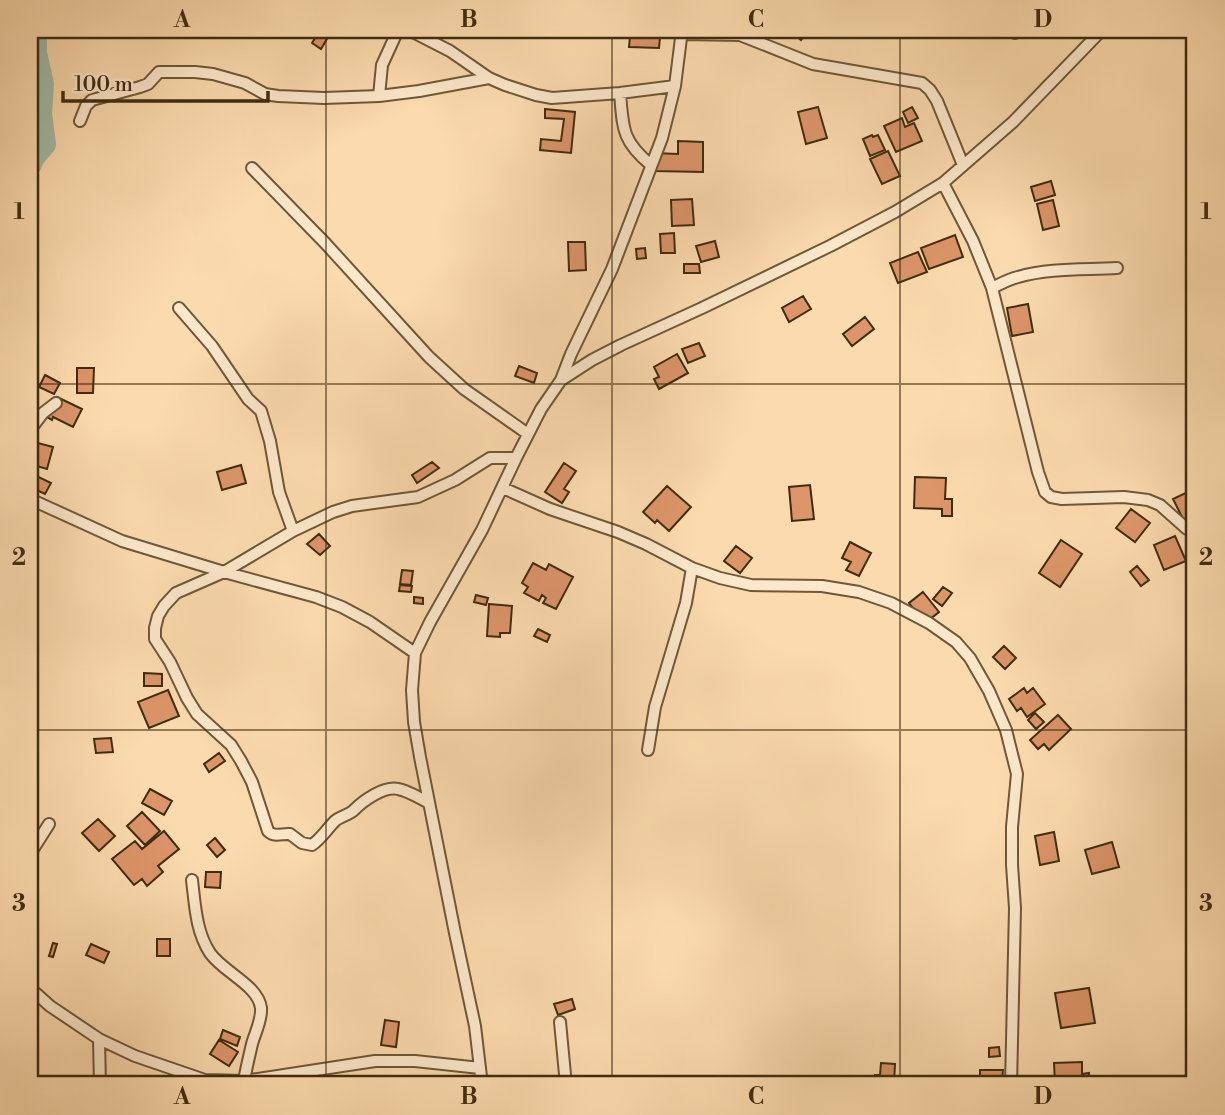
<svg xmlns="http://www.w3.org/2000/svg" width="1225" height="1115" font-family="'Libre Bodoni',serif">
	<rect width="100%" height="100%" fill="#fbdaad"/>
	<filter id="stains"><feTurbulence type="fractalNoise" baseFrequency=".00286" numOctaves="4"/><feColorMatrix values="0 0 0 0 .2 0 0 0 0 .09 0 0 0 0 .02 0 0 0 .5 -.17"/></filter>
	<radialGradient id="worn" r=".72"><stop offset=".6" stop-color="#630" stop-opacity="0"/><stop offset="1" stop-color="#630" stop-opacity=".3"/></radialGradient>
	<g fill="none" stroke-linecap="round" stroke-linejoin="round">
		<path stroke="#9fbba8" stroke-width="24" d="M30 164 33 157 44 144 40 114 42 84 35 53V30"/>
	</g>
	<path fill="#dc9569" stroke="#3f2c10" stroke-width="2" d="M320 30H328L331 32 321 49 312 43Z
		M789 30H809L801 40Z
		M630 36 660 37 659 48 629 47Z
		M818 107 827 138 806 144 798 112Z
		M912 107 918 118 908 123 903 112Z
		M545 109 575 112 571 153 540 150 541 139 561 141 564 119 545 118Z
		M902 118 905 127 914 123 922 141 896 152 884 126Z
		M872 135 873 137 878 135 885 150 870 156 863 139Z
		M678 141 703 142V172L655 171V153L678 154Z
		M888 151 900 176 882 184 870 159Z
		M1051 181 1055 195 1035 201 1031 187Z
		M692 199 694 225 672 226 671 200Z
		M1053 200 1059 226 1043 230 1037 204Z
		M674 233 675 253H661L660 234Z
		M955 235 963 257 929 269 921 248Z
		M715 241 719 257 701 262 696 246Z
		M568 242H585L586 270 569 271Z
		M645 248 646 258 637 259 636 249Z
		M918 252 927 272 898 283 890 263Z
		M684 264H699L700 273H684Z
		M803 296 811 309 789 322 782 308Z
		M1028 304 1033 332 1012 336 1007 308Z
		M865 317 874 329 852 346 843 334Z
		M699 343 705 356 688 363 682 349Z
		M677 354 688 373 659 389 654 379 659 377 654 367Z
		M519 366 537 373 534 383 515 376Z
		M77 368H94L93 393H77Z
		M45 375 60 383 54 394 39 387Z
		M57 397 82 409 73 427 53 417 52 420 47 417Z
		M30 441 53 447 47 469 30 464Z
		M432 462 439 468 417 483 412 475Z
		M564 463 576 471 564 489 569 492 562 503 545 492Z
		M241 465 246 483 222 490 217 472Z
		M30 473 51 483 45 494 30 487Z
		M915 477 946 478 945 499H952V516H942V509L914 508Z
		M810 485 814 519 792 521 789 487Z
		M667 486 691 507 669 531 657 520 655 523 643 512Z
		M1192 490 1195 496V523L1187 527 1173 499Z
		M1131 509 1150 523 1135 542 1116 528Z
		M319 534 330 546 320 555 307 544Z
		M1175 536 1186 561 1164 570 1154 545Z
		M1061 540 1082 554 1060 587 1039 573Z
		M850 542 871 553 859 576 846 570 851 562 842 558Z
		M736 546 752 558 740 573 724 561Z
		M533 563 546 570 549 564 573 577 556 609 543 603 546 598 542 595 539 601 524 593 528 587 522 583Z
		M1137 566 1149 580 1141 586 1130 572Z
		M402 570 413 571 411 585 400 584Z
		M400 585 412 586 411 592 399 591Z
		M943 587 952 593 942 606 933 599Z
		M923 592 939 612 925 623 909 603Z
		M476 595 488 598 486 605 474 602Z
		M414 597 423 598V604L414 603Z
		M489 604 512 606 510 633H500V637L487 636Z
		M538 629 550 635 547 642 534 636Z
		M1004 646 1016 658 1005 669 993 657Z
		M144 673 162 674V686H144Z
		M1024 688 1027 693 1033 688 1045 704 1027 717 1021 708 1017 711 1009 699Z
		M168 690 179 716 149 728 138 702Z
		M1035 713 1044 722 1036 729 1028 720Z
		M1058 715 1071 729 1049 750 1044 744 1038 749 1030 740Z
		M111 738 113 752 96 753 94 739Z
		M219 753 225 761 209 772 204 764Z
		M150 789 172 801 164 815 142 803Z
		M142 812 160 831 145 845 127 826Z
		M98 819 115 836 99 851 82 833Z
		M164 831 179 849 158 866 163 872 147 886 142 879 134 885 112 859 135 841 142 849Z
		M1054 832 1059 861 1040 865 1035 836Z
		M215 838 225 850 217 857 207 845Z
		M1112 842 1119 867 1092 874 1085 850Z
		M206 872H221L220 888 205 887Z
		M157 939H170V956H157Z
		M53 943 57 944 53 957 49 956Z
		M91 944 109 952 104 963 86 955Z
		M1089 988 1095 1023 1061 1028 1055 993Z
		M572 999 575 1009 558 1015 554 1004Z
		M385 1020 399 1022 396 1047 381 1045Z
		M223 1030 240 1037 237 1046 220 1039Z
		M219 1040 238 1052 229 1066 210 1054Z
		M999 1047 1000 1056 989 1057V1048Z
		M1082 1062V1074L1089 1073V1085H1055L1054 1063Z
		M881 1063 895 1064 894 1083 874 1082 875 1075H880Z
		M980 1070H1003L1002 1080H980Z"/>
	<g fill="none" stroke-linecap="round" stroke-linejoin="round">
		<g stroke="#6e5837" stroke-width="14">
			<path id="minor" d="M409 30 450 51 489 78
				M1012 30 1015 33
				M682 34 740 35 813 64 922 83 930 90 937 101 963 165
				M620 93C623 129 622 141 651 165
				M379 96 382 65 398 30
				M80 121 86 106 92 100 140 87 148 84 159 72H195L213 74 245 83 265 94 278 96 324 98 379 96 419 91 489 78 505 85 536 95 552 98 620 93 675 86
				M252 168 326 244 429 357 464 389 528 434
				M943 183 973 241 992 288 1038 472 1045 492 1051 497 1062 499 1124 497 1148 500 1160 505 1187 529
				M992 288C1000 284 1009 279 1018 277 1049 268 1085 270 1117 268
				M179 308 212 346 248 399 261 411 270 441 279 492 293 531
				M561 380 571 354 612 269 662 138 675 86 682 30
				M30 430 43 413 56 403
				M503 488 550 509 618 532 646 544 692 568 720 578 751 585 822 586 859 592 891 603 929 623 956 642 970 658 989 691 1006 730 1017 774 1012 827V865L1015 908 1011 1085
				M30 499 122 541 224 572 316 597 342 607 370 622 415 653
				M648 750 655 707 686 603 692 568
				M429 803C419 798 409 791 398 789 384 786 364 800 354 810 349 815 341 816 335 821 327 829 321 839 312 845L302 843 290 834C282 833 275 838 268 831L252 782 241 761 231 745 197 714 187 698 170 662 155 639V628L158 616 164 606 176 593 224 572 293 531 333 512 352 506 418 497 455 480 490 458H516
				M30 854 49 824
				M192 880C195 905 196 932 210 953 223 972 258 985 261 1008 262 1020 255 1033 252 1044 249 1057 246 1069 244 1081
				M30 988 50 1006 99 1039 135 1056 205 1080 244 1081 375 1061H415L480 1068
				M560 1022 566 1085
				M99 1039 100 1085
				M482 1085 475 1026 455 933 420 757 414 722 412 690 415 653 430 622 482 530 516 458 541 409 561 380 592 360 621 345 702 308 830 246 895 212 943 183 1013 122 1102 30"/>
		</g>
		<use href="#minor" stroke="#fce7ca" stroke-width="10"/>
	</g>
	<path fill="none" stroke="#3f2c10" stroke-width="2" stroke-opacity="0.55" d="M326 30V1085M612 30V1085M900 30V1085M30 384H1195M30 730H1195"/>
	<rect width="1225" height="1115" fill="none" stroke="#fbdaad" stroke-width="77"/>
	<path d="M63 91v10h205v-10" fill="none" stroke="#3f2c10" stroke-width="3.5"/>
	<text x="74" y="91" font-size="21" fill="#3f2c10" stroke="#fce7ca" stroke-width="5" paint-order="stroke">100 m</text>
	<rect x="38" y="38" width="1148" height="1038" fill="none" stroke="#3f2c10" stroke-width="2.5"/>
	<g font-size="23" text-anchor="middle" font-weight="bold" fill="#3f2c10">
		<text x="182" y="27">A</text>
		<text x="469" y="27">B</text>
		<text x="756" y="27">C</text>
		<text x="1043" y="27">D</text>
		<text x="19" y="219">1</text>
		<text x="1206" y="219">1</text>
		<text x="19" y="565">2</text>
		<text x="1206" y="565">2</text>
		<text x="19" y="911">3</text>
		<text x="1206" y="911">3</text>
		<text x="182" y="1104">A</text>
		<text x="469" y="1104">B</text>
		<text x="756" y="1104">C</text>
		<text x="1043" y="1104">D</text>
	</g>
	<rect width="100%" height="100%" filter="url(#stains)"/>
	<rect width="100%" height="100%" fill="url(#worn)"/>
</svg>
